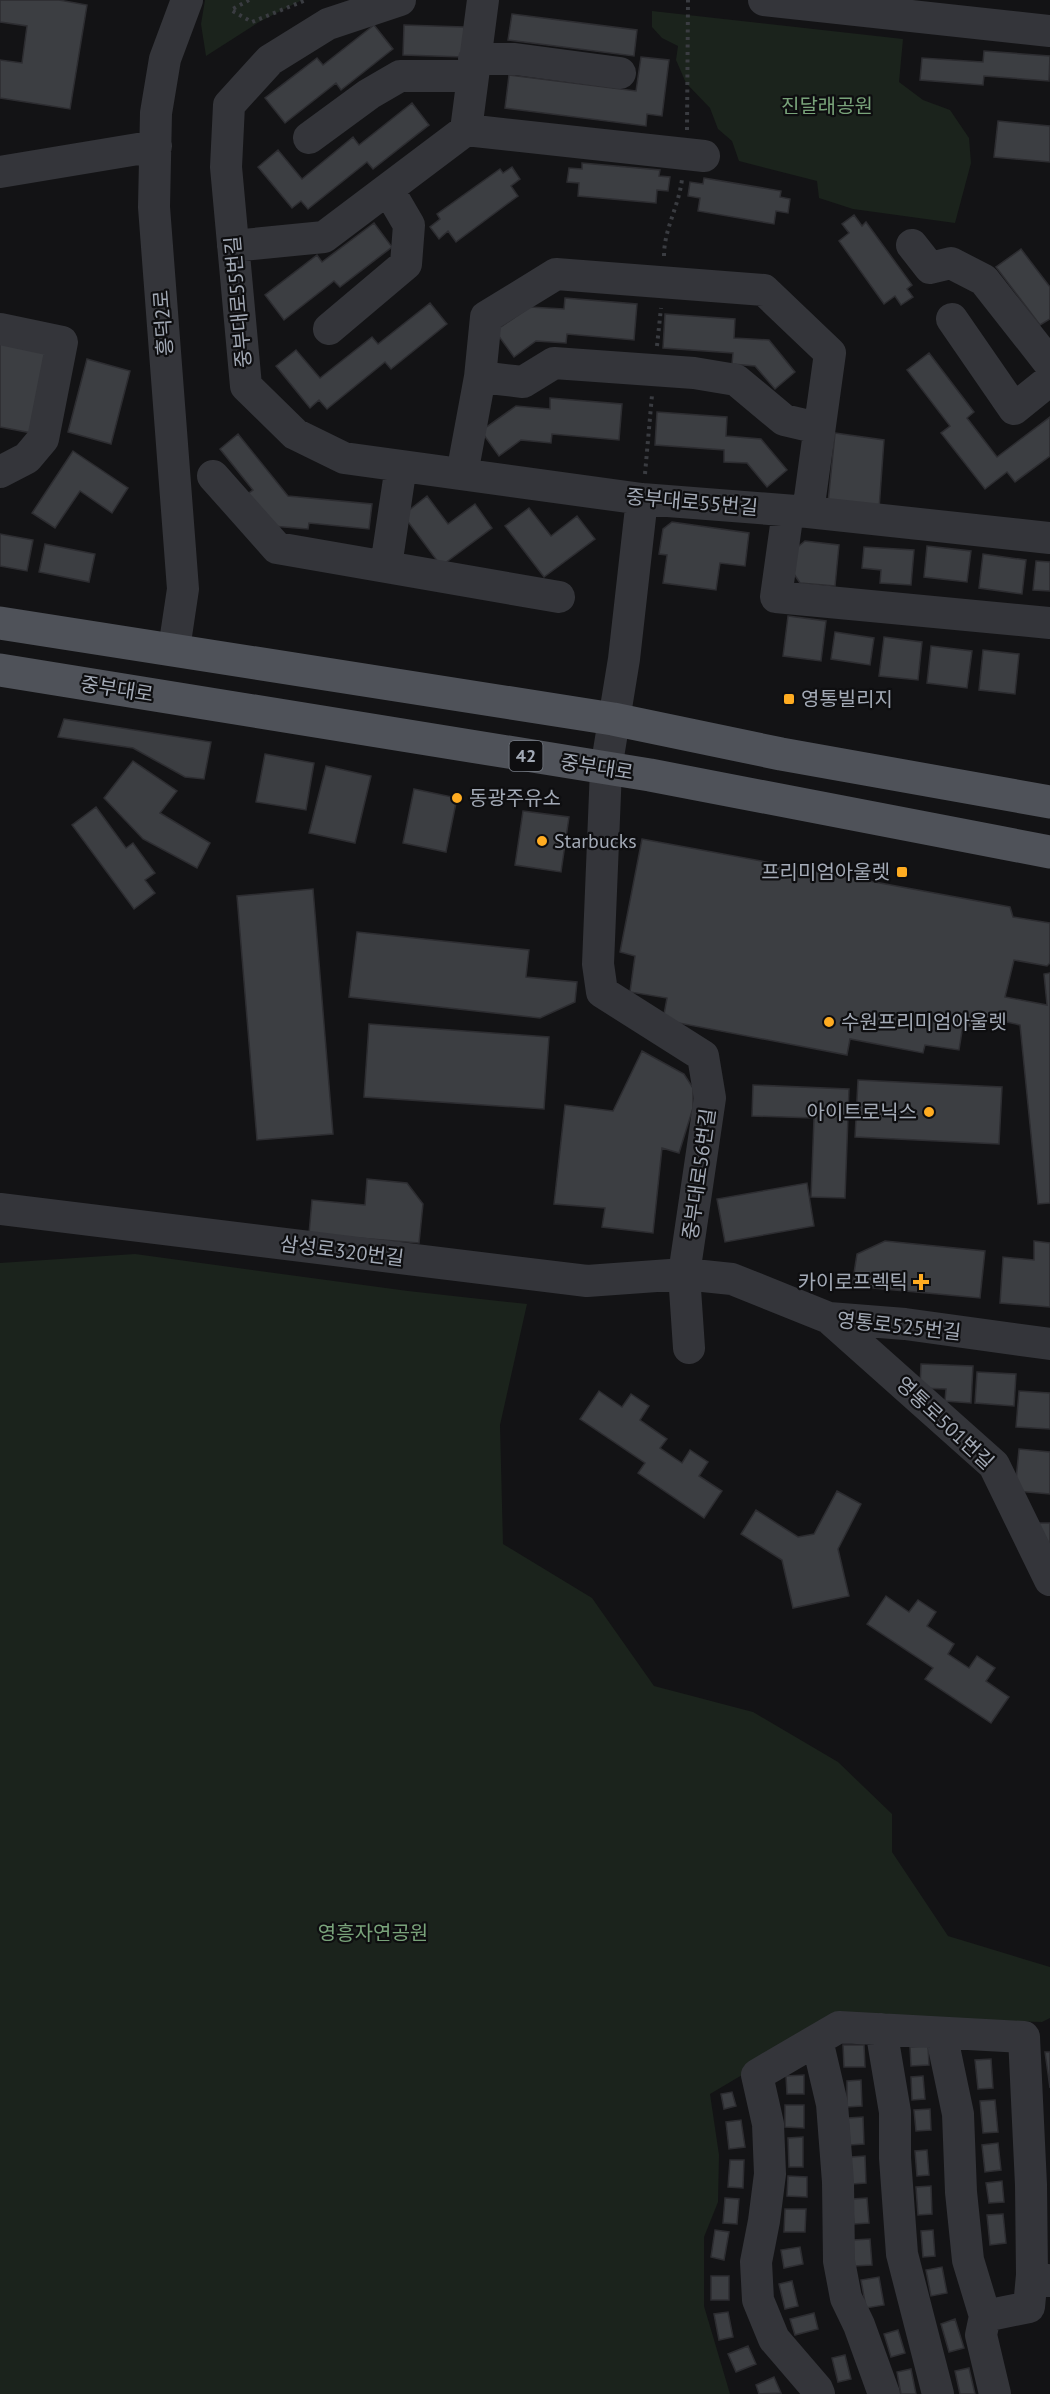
<svg xmlns="http://www.w3.org/2000/svg" width="1050" height="2394" font-family="'PT Sans','Noto Sans KR',sans-serif">
	<rect width="100%" height="100%" fill="#131315"/>
	<path fill="#1b231c" d="M205 0H302L259 22 206 56 201 24Z
		M652 11 903 39 899 82 923 100 950 110 969 138 971 163 955 223 853 209 819 198 817 181 739 161 732 141 718 129 710 108 686 83 676 60 678 46 662 38 652 27Z
		M135 1254 408 1291 527 1304 500 1425 503 1544 592 1598 654 1686 753 1712 838 1762 892 1814V1852L948 1936 1050 1967V2018L1042 2022 840 2017 710 2094 719 2155 718 2202 704 2237V2306L730 2394H0V1263Z"/>
	<path fill="#3c3e42" stroke="#2d2d31" stroke-width="1.5" d="M0 0H59L87 5 70 109 0 98V60L22 63 27 26 0 22Z
		M512 14 637 30 634 56 508 40Z
		M374 25 393 49 341 90 336 83 285 123 265 98 317 58 323 65Z
		M404 25 464 27 463 57 403 55Z
		M984 51 1050 56 1049 81 984 76 983 85 920 80 922 58 983 62Z
		M641 57 669 60 662 116 647 114 646 126 505 108 509 75 636 91Z
		M412 103 429 125 373 169 367 162 308 209 301 201 292 208 258 167 278 150 302 179 353 137 359 145Z
		M998 121 1050 126V162L994 157Z
		M582 163 660 170 659 176 670 177 668 191 657 190 656 203 578 196 579 183 567 182 569 168 582 169Z
		M512 167 520 179 511 186 518 196 456 242 448 231 439 239 430 227 440 219 437 214 500 169 503 173Z
		M704 178 781 191 780 197 790 199 788 213 776 211 774 224 698 211 700 198 688 196 690 182 703 184Z
		M854 215 862 226 866 222 912 285 907 289 913 297 901 305 895 296 884 304 839 241 849 233 842 224Z
		M374 223 392 247 340 287 334 281 284 320 265 295 317 255 322 262Z
		M1021 249 1050 287V319L1040 325 996 267Z
		M565 298 637 304 634 340 567 334 566 343 536 341 514 357 495 331 530 307 564 309Z
		M430 303 447 324 391 369 385 362 327 409 319 400 310 408 276 366 296 350 320 378 372 337 378 344Z
		M665 314 735 319 734 338 769 340 795 372 775 389 755 366 732 364 733 353 663 348Z
		M0 342 53 352 37 434 0 427Z
		M929 353 974 412 967 418 997 457 1050 417V456L1015 482 1007 472 985 489 941 433 950 426 907 370Z
		M87 359 130 371 111 444 68 432Z
		M550 398 622 404 619 440 552 434 551 443 521 440 499 456 481 431 516 406 550 409Z
		M657 412 727 417 726 436 761 439 787 470 767 487 747 463 724 462V450L655 445Z
		M835 433 884 440 879 509 828 503Z
		M238 434 288 496 372 504 369 529 309 523 308 529 272 526 246 495 253 490 220 449Z
		M73 451 128 488 112 513 80 491 55 528 32 513Z
		M427 496 448 524 475 504 492 528 441 566 403 515Z
		M529 508 551 536 577 516 595 539 544 577 505 526Z
		M672 522 749 533 745 566 720 563 716 590 663 583 667 555 659 554 663 529Z
		M0 534 33 540 27 571 0 566Z
		M805 541 839 545 835 586 800 583 792 571 794 550Z
		M45 544 95 554 89 582 39 572Z
		M927 546 971 551 967 582 924 577Z
		M864 547 914 550 911 585 880 583 881 570 862 568Z
		M983 554 1026 560 1022 594 979 588Z
		M1036 561 1050 562V591L1033 590Z
		M788 616 826 621 821 661 783 656Z
		M835 632 874 638 870 665 831 659Z
		M884 637 922 642 918 680 879 676Z
		M931 646 972 651 967 688 927 683Z
		M983 650 1019 654 1015 694 979 690Z
		M64 719 211 742 204 779 185 777 133 748 58 737Z
		M265 754 314 763 306 810 256 802Z
		M133 761 177 791 160 813 210 843 197 868 143 839 104 798Z
		M326 766 371 776 355 843 309 833Z
		M414 789 457 798 446 852 403 843Z
		M96 807 126 848 133 843 155 873 145 880 155 893 134 909 72 825Z
		M523 811 569 817 561 872 515 865Z
		M642 839 1010 907 1013 917 1050 923V963L1047 966 1014 960 1005 997 1047 1005 1044 974 1050 973V1203L1038 1204 1020 1025 984 1017 980 1028 963 1025 959 1050 925 1045 923 1053 850 1039 847 1055 663 1020 667 998 630 992 635 956 620 952Z
		M313 889 333 1134 257 1140 237 896Z
		M357 932 529 950 526 977 577 982 575 1002 540 1018 349 997Z
		M369 1024 549 1037 544 1109 364 1097Z
		M642 1051 684 1074 693 1088V1108L679 1153 662 1148 653 1233 602 1227 605 1208 554 1204 565 1105 613 1111Z
		M858 1080 1002 1087 999 1144 855 1137Z
		M753 1085 849 1089 845 1198 811 1197 814 1118 752 1116Z
		M367 1179 407 1183 423 1204 419 1243 309 1234 312 1200 365 1205Z
		M807 1183 814 1226 725 1242 717 1199Z
		M885 1241 985 1251 980 1298 852 1286 857 1254Z
		M1034 1241 1050 1243V1307L1000 1303 1003 1257 1034 1260Z
		M921 1364 973 1366 971 1403 945 1401 946 1389 920 1388Z
		M977 1372 1016 1374 1014 1406 975 1403Z
		M599 1391 622 1407 631 1394 649 1406 640 1420 667 1439 660 1448 682 1463 690 1450 708 1462 699 1476 722 1491 704 1518 638 1473 645 1463 580 1419Z
		M1019 1391 1050 1393V1429L1016 1427Z
		M1019 1449 1050 1452V1494L1015 1491Z
		M837 1491 861 1504 838 1549 849 1596 793 1608 782 1560 741 1534 756 1510 798 1537 814 1534Z
		M1038 1523H1050V1557Z
		M886 1596 909 1612 918 1600 936 1612 927 1626 954 1644 948 1654 969 1668 977 1656 995 1668 986 1681 1009 1697 991 1723 925 1679 933 1668 867 1624Z
		M843 2045H864L865 2067H844Z
		M928 2046 929 2065 911 2066 910 2047Z
		M1045 2052H1050V2088Z
		M991 2059 993 2088 978 2089 975 2060Z
		M804 2075V2094H787L786 2076Z
		M923 2076 925 2099 912 2100 911 2077Z
		M861 2080 862 2106 847 2107V2081Z
		M732 2092 736 2106 724 2109 721 2094Z
		M995 2100 998 2132 983 2133 980 2101Z
		M785 2105H804V2128L785 2127Z
		M930 2109 931 2130 916 2131 914 2110Z
		M863 2117 864 2144 850 2145 848 2118Z
		M741 2120 745 2147 729 2149 726 2122Z
		M803 2137V2167H789L788 2138Z
		M998 2143 1001 2170 985 2172 982 2145Z
		M927 2150 929 2175 917 2176 915 2151Z
		M865 2156 866 2183 852 2184 851 2157Z
		M730 2160H744L743 2188 728 2187Z
		M788 2176 807 2177V2197L787 2196Z
		M1002 2181 1004 2202 989 2203 986 2183Z
		M931 2186 932 2214 918 2215 916 2187Z
		M725 2198 739 2199 737 2224 723 2223Z
		M867 2198 869 2223 854 2224 852 2199Z
		M785 2209H806L805 2232H784Z
		M1003 2214 1006 2243 990 2245 987 2215Z
		M715 2230 729 2232 724 2260 711 2257Z
		M933 2230 935 2256 923 2257 921 2231Z
		M870 2239 872 2265 854 2266 853 2240Z
		M800 2247 803 2264 784 2268 781 2250Z
		M942 2267 947 2293 931 2296 926 2270Z
		M711 2276H729V2300H711Z
		M879 2277 884 2305 866 2308 861 2280Z
		M792 2281 798 2306 785 2309 779 2284Z
		M728 2312 733 2337 719 2340 714 2314Z
		M814 2313 818 2329 795 2335 790 2319Z
		M955 2319 964 2348 949 2352 941 2324Z
		M898 2330 905 2353 891 2357 884 2334Z
		M748 2346 756 2364 736 2372 728 2354Z
		M845 2355 851 2379 838 2382 832 2358Z
		M969 2368 975 2394H960L955 2371Z
		M911 2369 916 2394H901L897 2372Z
		M774 2377 781 2393 759 2394 756 2385Z"/>
	<g fill="none" stroke-linecap="round" stroke-linejoin="round">
		<path stroke="#3a3c41" stroke-width="4" stroke-dasharray="3 4.5" stroke-linecap="butt" d="M249 0 231 10 252 22 306 0
			M687 130 688 0
			M664 256C664 229 679 206 682 179
			M657 346 661 308
			M645 474 652 395"/>
		<path stroke="#34353a" stroke-width="32" d="M400 0 328 24 270 60 229 105 226 167 246 386 295 434 344 458 642 499 808 512 1050 538
			M764 0 1050 31
			M474 59H515L620 73
			M466 130 704 156
			M309 138 369 94 400 76H473
			M0 172 156 146
			M912 245 930 268 951 263 984 280 1050 364
			M233 246 324 237 466 130 483 0
			M952 319 1014 409 1050 380
			M0 329 62 342 43 439 27 458 0 472
			M329 329 406 264 409 225 388 189
			M480 377 523 382 554 363 694 373 736 380 784 420 818 428
			M462 474 480 377 486 317 556 274 764 290 830 353 808 512
			M213 476 277 548 559 597
			M642 499 624 659 606 769 598 964 602 992 703 1056 710 1098 684 1274 689 1348
			M788 511 776 597 1050 623
			M386 566 401 466
			M174 649 183 589 154 207 156 113 165 59 187 0
			M0 1209 587 1281 684 1274 732 1279 829 1318 905 1324 1050 1344
			M829 1318 994 1465 1050 1580
			M881 2029 895 2112V2158L902 2254 938 2394
			M941 2033 958 2114 961 2192 968 2260 985 2316 981 2335 995 2394
			M817 2040 832 2104 838 2182 839 2261 846 2298 859 2325 884 2394
			M985 2316 1029 2307 1032 2275 1050 2281
			M819 2394 817 2389 774 2339 758 2300 756 2262 764 2221 770 2174 768 2124 757 2075 839 2027 1024 2037 1031 2185 1032 2275"/>
		<path stroke="#4f5259" stroke-width="33" d="M0 623 613 719 781 754 1050 802
			M0 670 650 775 1050 852"/>
	</g>
	<g fill="#ffac21" stroke="#0e0e10" stroke-width="2">
		<rect x="783" y="693" width="12" height="12" rx="3"/>
		<circle cx="457" cy="798" r="6"/>
		<circle cx="542" cy="841" r="6"/>
		<rect x="896" y="866" width="12" height="12" rx="3"/>
		<circle cx="829" cy="1022" r="6"/>
		<circle cx="929" cy="1112" r="6"/>
		<path d="M918 1273h6v6h6v6h-6v6h-6v-6h-6v-6h6z"/>
	</g>
	<g text-anchor="middle" stroke-width="4.5" stroke-linejoin="round" paint-order="stroke">
		<rect fill="#0e0e10" stroke="#767b84" stroke-width="1.5" x="509.5" y="741" width="33" height="30" rx="4.5"/>
		<g font-size="18" font-weight="bold" fill="#a3aab6">
			<text x="526" y="762">42</text>
		</g>
		<g font-size="20" fill="#79a37a" stroke="#0e0e10">
			<text x="827" y="113">진달래공원</text>
			<text x="373" y="1940">영흥자연공원</text>
		</g>
		<g font-size="20" fill="#a3aab6" stroke="#0e0e10">
			<text transform="translate(238 302) rotate(-95)" y="7">중부대로55번길</text>
			<text transform="translate(163 323) rotate(-94)" y="7">흥덕2로</text>
			<text transform="translate(692 502) rotate(5)" y="7">중부대로55번길</text>
			<text transform="translate(117 689) rotate(9)" y="7">중부대로</text>
			<text transform="translate(597 767) rotate(9)" y="7">중부대로</text>
			<text transform="translate(699 1174) rotate(-82)" y="7">중부대로56번길</text>
			<text transform="translate(342 1251) rotate(7)" y="7">삼성로320번길</text>
			<text transform="translate(899 1326) rotate(6)" y="7">영통로525번길</text>
			<text transform="translate(945 1423) rotate(43)" y="7">영통로501번길</text>
		</g>
		<g font-size="20" fill="#a3aab6" stroke="#0e0e10" text-anchor="start">
			<text x="801" y="706">영통빌리지</text>
			<text x="469" y="805">동광주유소</text>
			<text x="554" y="848">Starbucks</text>
			<text x="890" y="879" text-anchor="end">프리미엄아울렛</text>
			<text x="841" y="1029">수원프리미엄아울렛</text>
			<text x="917" y="1119" text-anchor="end">아이트로닉스</text>
			<text x="908" y="1289" text-anchor="end">카이로프렉틱</text>
		</g>
	</g>
</svg>
